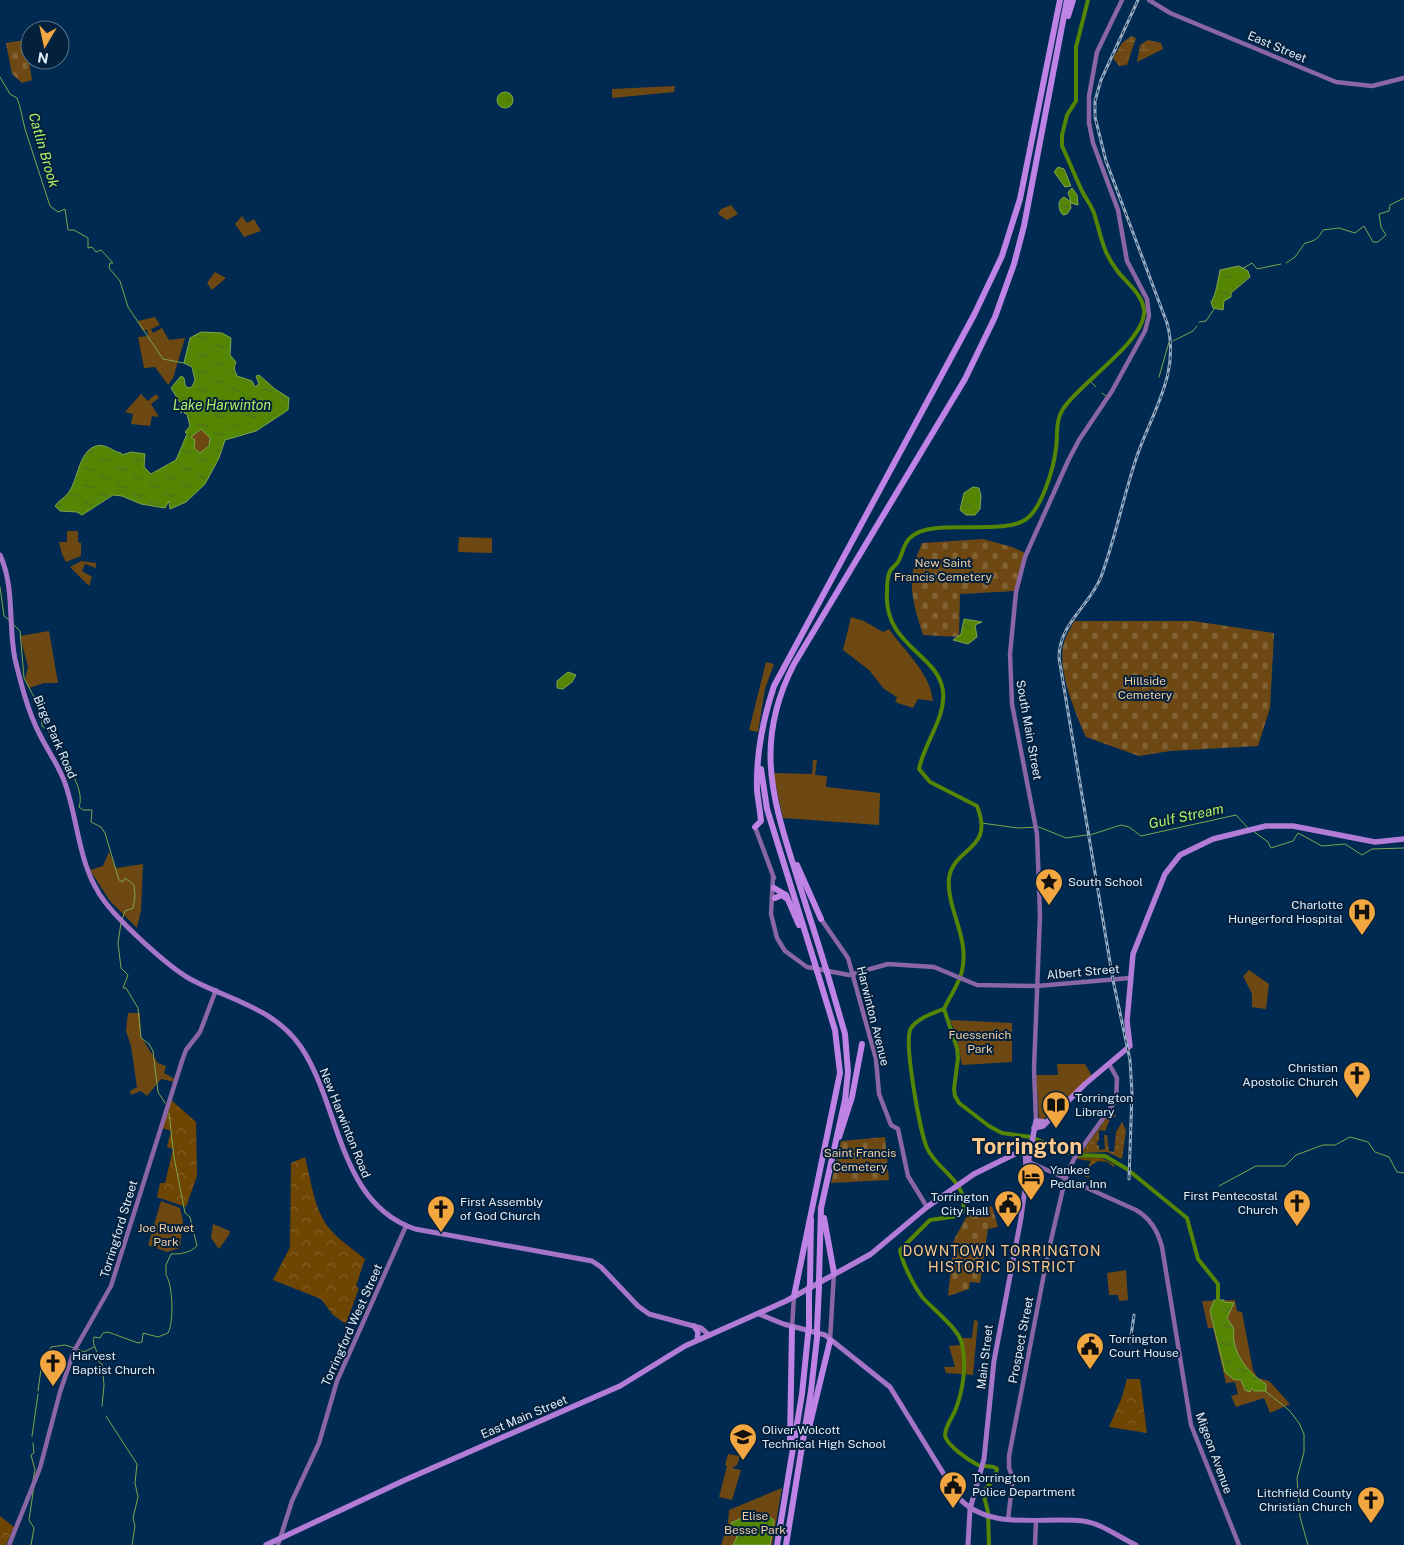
<svg xmlns="http://www.w3.org/2000/svg" width="1404" height="1545" font-family="'Public Sans',sans-serif">
	<defs>
		<pattern id="grass-dots" width="8" height="8" patternUnits="userSpaceOnUse" patternTransform="scale(1.25)"><rect width="8" height="8" fill="#6e4813"/><path d="M2 2h.1M6 6h.1" fill="none" stroke="#826336" stroke-width="1.8" stroke-linecap="round"/></pattern>
		<pattern id="forest-crowns" width="20" height="18" patternUnits="userSpaceOnUse" patternTransform="scale(1.25)"><rect width="20" height="18" fill="#6f4502"/><path d="M2 6a3 3 0 1 1 6 0M12 15a3 3 0 1 1 6 0" fill="none" stroke="#836028"/></pattern>
		<pattern id="wetland-marsh" width="20" height="14" patternUnits="userSpaceOnUse" patternTransform="scale(1.25)"><rect width="20" height="14" fill="#6e4813"/><path d="M1 5h8M5 5V1M11 12h8M15 12V8" fill="none" stroke="#826336"/></pattern>
		<pattern id="cemetery-stones" width="16" height="16" patternUnits="userSpaceOnUse" patternTransform="scale(1.25)"><rect width="16" height="16" fill="#6e4813"/><path d="M2 7V4a2 2 0 0 1 4 0v3zM10 15v-3a2 2 0 0 1 4 0v3z" fill="#826336"/></pattern>
		<pattern id="water-ripples" width="26" height="14" patternUnits="userSpaceOnUse" patternTransform="scale(1.25)"><rect width="26" height="14" fill="#548604"/><path d="M2 4q2-2 4 0t4 0M15 11q2-2 4 0t4 0" fill="none" stroke="#4e6d20"/></pattern>
	</defs>
	<rect width="100%" height="100%" fill="#002a51"/>
	<path fill="url(#grass-dots)" d="M1109 1114 1116 1115V1117H1111L1105 1131 1099 1130V1141H1097V1145H1099V1150L1105 1149 1104 1135H1107L1109 1151 1114 1152 1116 1132 1122 1122 1126 1130 1122 1159 1107 1152 1081 1153Z"/>
	<path fill="url(#forest-crowns)" d="M169 1098 196 1122 197 1176 186 1207 157 1197 160 1183H165L173 1149 167 1147 171 1131 160 1127Z
		M305 1157C311 1180 314 1209 329 1228 339 1240 353 1249 365 1259L356 1286 359 1288 346 1324 333 1315 321 1299 273 1280 290 1247 291 1163Z
		M1078 1157 1102 1158 1115 1165 1114 1167 1107 1162 1098 1161 1090 1166 1089 1178 1084 1176 1091 1161 1077 1159Z
		M1127 1379H1140L1147 1433 1109 1427 1122 1397Z
		M0 1516 14 1527 6 1545H0Z"/>
	<path fill="url(#wetland-marsh)" d="M1131 36 1136 38 1127 65 1119 66 1113 58 1122 43Z
		M1148 40 1161 43 1163 49 1137 62 1140 45Z"/>
	<path fill="url(#cemetery-stones)" d="M26 40 32 80 22 83 12 74 6 43Z
		M983 539 1012 547 1025 553 1015 591 960 594 959 637 923 635C911 596 906 581 922 543Z
		M1074 621H1193L1274 633 1270 708 1258 746 1170 751 1139 756 1086 737C1076 715 1056 667 1064 643 1066 635 1071 628 1074 621Z
		M885 1137 889 1180 831 1183 841 1141Z
		M992 1206 998 1227 988 1229 980 1283 970 1282 969 1289 948 1296 954 1240 969 1212Z"/>
	<path fill="#6e4813" d="M675 86 674 92 612 98V89Z
		M731 205 738 214 727 220 718 214 721 209Z
		M242 216 247 223 254 219 261 231 244 237 235 224Z
		M215 272 226 278 212 290 207 283Z
		M155 317 160 325 151 329 153 333 162 328 169 340 185 338 173 378 168 385 155 367 144 368 138 337 148 336 147 330H142L138 321Z
		M141 394 148 401 156 394 159 398 151 404 159 417 152 416 150 426 131 424 133 414 125 412Z
		M201 429 209 437C210 444 208 450 200 453L194 448 195 440 191 437Z
		M67 531H78V542L81 543V556L66 562 62 554 59 542H67Z
		M459 537 492 538V553L458 552Z
		M81 561 96 563V568L85 564 82 571 92 577 89 586 70 567Z
		M851 617 864 621 883 632 889 629C904 651 930 672 933 701L918 699 913 708 895 702 897 697 884 689 869 670 843 650Z
		M49 631 58 683H44L29 688 25 679 28 667 20 636Z
		M766 662 774 664 765 689 758 732 749 730Z
		M813 760H817L815 775 827 776 826 787 880 793 879 825 783 818 773 773 812 774Z
		M109 852 116 868 143 864 141 910 137 928 110 901 90 870 103 866Z
		M1249 970 1269 984 1266 1009 1252 1007V994L1243 976Z
		M128 1013H140L141 1037 158 1063 166 1066 164 1073 175 1079V1082L161 1079 147 1096 141 1091 131 1095 130 1091 137 1087 131 1046 126 1031Z
		M950 1020 1012 1023V1062L962 1065 956 1035Z
		M1057 1064H1085L1092 1076 1043 1120 1039 1119 1036 1075H1058Z
		M161 1201 180 1208 183 1221 180 1248 167 1252 148 1245Z
		M213 1224 230 1231 229 1235 219 1249 211 1238Z
		M1126 1270 1128 1300 1119 1301 1118 1295H1109L1107 1273Z
		M1235 1300 1237 1311 1242 1312 1253 1370 1258 1378 1269 1381 1290 1404 1270 1413 1264 1398 1236 1407 1231 1396 1238 1394 1235 1382 1226 1383 1213 1328H1208L1202 1301Z
		M974 1320 978 1321 973 1375 946 1373 944 1367H955L949 1346 960 1345 961 1338H972Z
		M728 1454 740 1456 737 1465 732 1468 741 1470 732 1500 719 1497 727 1466 725 1465Z
		M782 1488 772 1545H721L728 1523 729 1510Z"/>
	<path fill="url(#water-ripples)" stroke="#7ea54e" fill-rule="evenodd" d="M497 100a8 8 0 1 1 16 0a8 8 0 1 1-16 0Z
		M1058 167 1064 169 1071 186 1065 187 1054 172Z
		M1072 188 1077 195 1078 205 1070 203 1071 208 1067 214 1063 215C1058 210 1057 200 1064 197L1071 202 1068 192Z
		M1239 266 1248 271 1250 277 1231 293V297L1224 301 1223 310 1213 308 1211 302C1216 295 1218 280 1220 270Z
		M201 332 222 333 231 338 230 355 236 362 234 368 237 376 252 381 255 387 259 384 256 376 259 375 275 389 289 398 288 410 256 431 225 440 219 458 205 484 186 502 170 509 169 501 165 508 141 504 122 496 113 495 82 515 77 512 60 511 55 506C59 500 65 498 69 492 78 479 79 451 96 446 106 443 113 452 121 453L122 455 131 452 145 454 144 467 151 474 176 460 187 434 185 432 190 426 187 414 184 413 186 406 181 413 179 406 181 404 171 388 181 376 184 378 185 385 188 388 192 387 195 380 192 367 184 363 190 338ZM201 429 210 438 209 446 200 453 194 448 195 440 191 437Z
		M973 487 979 488 981 496 980 509 975 515H966L960 510 964 493Z
		M964 619 982 622 975 625 977 637 968 644 953 640 961 634Z
		M568 672 576 675 572 682 563 689 557 688V681Z
		M1214 1300H1224V1302L1234 1303 1227 1318 1234 1329C1230 1350 1248 1374 1266 1384V1391H1254L1252 1388 1250 1392 1245 1390 1241 1380 1233 1379 1225 1372 1210 1311Z
		M753 1513 765 1514 774 1520 773 1528 770 1530 772 1532 770 1545H733L737 1537 734 1530 730 1529 731 1523Z"/>
	<g fill="none" stroke-linecap="round" stroke-linejoin="round">
		<path stroke="#7ea54e" stroke-width="1" d="M0 77 10 94 17 98 20 107 25 129 50 206 58 212 65 209 68 230H74L88 238V248L92 247 96 252 101 250 113 263H110L109 268 120 281 128 307 163 359 184 363
			M1286 263 1295 257 1305 243C1315 241 1318 239 1323 230L1339 228 1355 233 1364 226 1373 242H1378L1386 235 1381 227 1379 214 1389 211 1390 205 1404 198
			M1242 269 1252 263 1257 269 1281 264
			M1199 322 1206 321 1214 309
			M1173 341 1193 331 1197 326
			M1159 377 1169 342
			M1089 380 1096 387
			M1102 393 1106 396
			M0 587 4 616 9 620
			M12 623 20 631 24 678 41 710 42 726C48 730 58 740 61 745 63 751 63 758 66 763 73 775 84 793 79 807L83 810H92L91 822 101 827 105 833 119 880 123 882 125 878 134 885 135 896 133 908 125 911 122 920
			M981 823 1018 828 1039 827 1066 838 1093 834 1121 825 1129 827 1141 836 1236 815 1248 828
			M1253 831 1268 842 1271 848 1293 841 1298 833 1322 846 1345 844 1362 855 1372 849 1404 848
			M121 923 118 943 121 968 128 975 123 988H126L138 1008 141 1038 149 1044 153 1051 158 1092 165 1103
			M1219 1186 1256 1166H1285L1296 1155 1323 1145H1335L1350 1137 1368 1142 1375 1152 1389 1157 1397 1172 1404 1173
			M78 1349 84 1352 94 1347
			M38 1391 41 1369 51 1347 65 1345 74 1348
			M1265 1391 1289 1410 1299 1423 1304 1434V1452L1297 1478 1300 1517 1308 1545
			M102 1406 104 1385 102 1364 98 1361C100 1352 91 1346 94 1337L100 1338 103 1333 108 1332 138 1343 142 1342 143 1333 158 1337 168 1333C174 1322 173 1285 166 1275V1265L171 1254C181 1254 190 1253 197 1246L190 1217 185 1213 174 1157 169 1113
			M106 1416 137 1464 135 1483 138 1497 133 1518 135 1526 132 1545
			M32 1436 38 1394
			M33 1443 34 1453 31 1455 35 1470 33 1480
			M31 1545 34 1528 29 1520 34 1486"/>
		<path stroke="#548604" stroke-width="4" d="M944 1009C949 998 960 982 962 971 970 937 946 908 949 878 954 846 995 851 977 806L930 782 919 769C924 743 946 718 943 691 938 653 883 646 887 591 887 585 887 577 890 571 892 568 896 565 898 562 903 554 903 543 911 537 931 518 996 535 1023 521 1041 513 1054 467 1056 448 1058 435 1055 421 1063 409 1079 383 1148 340 1144 309 1141 292 1125 282 1116 269 1102 250 1101 235 1094 213 1091 205 1086 199 1082 191 1075 176 1069 161 1062 146V135L1067 115 1076 101V47L1088 0
			M944 1009C933 1013 918 1018 911 1028 903 1040 920 1132 927 1148 938 1172 968 1180 963 1211L958 1216 930 1220 900 1250C902 1263 915 1288 923 1298 933 1309 959 1329 962 1344 967 1365 963 1391 955 1411 951 1420 945 1426 945 1436 948 1446 968 1460 978 1465 985 1468 991 1464 997 1469L995 1478 983 1492 988 1512 989 1545
			M944 1009 957 1048 958 1058 954 1089 955 1096 959 1103 989 1126 1002 1133 1031 1137 1074 1155 1105 1156 1127 1169 1187 1218 1198 1259 1218 1284V1300"/>
		<path stroke="#8b66a5" stroke-width="4.5" d="M1149 0 1170 13 1336 82 1372 86 1404 78
			M755 827 774 878
			M773 877 771 914 777 938 785 951 807 967 849 975 888 964 934 967 977 985 1037 986 1130 978
			M821 919 848 958 876 1059 879 1094 891 1125 898 1129 908 1176 927 1207
			M1036 1121 1034 1069 1040 915 1037 834 1012 704 1010 654 1016 592 1025 557 1068 461 1079 440 1112 391 1145 331 1149 316 1147 299 1127 261 1118 210 1093 143 1089 123V96L1097 52 1122 0
			M1027 1161 1136 1210C1150 1218 1158 1231 1162 1247L1191 1425 1239 1545
			M792 1328 794 1296
			M830 1340 834 1273
			M1008 1519 1013 1478 1009 1468V1456L1048 1253 1066 1176 1074 1159 1116 1100 1117 1078 1109 1064
			M9 1545 40 1468 60 1392 74 1351 111 1286 182 1061 186 1050 200 1032 216 990
			M278 1545 292 1501 319 1443 337 1381 406 1226
			M1035 1545 1036 1520"/>
		<path stroke="#a775c7" stroke-width="5" d="M0 555C15 587 8 626 15 659 21 684 28 712 40 735 48 751 59 766 65 783 79 823 78 867 105 902 121 923 169 968 192 980 232 1001 274 1008 301 1047 341 1107 338 1203 415 1229L592 1261 601 1267 638 1306 649 1314 701 1328 709 1335
			M1025 1152 1026 1169
			M759 1314 786 1325
			M784 1324 825 1335 890 1387 958 1497C989 1532 1042 1516 1083 1521 1101 1523 1120 1538 1136 1545
			M968 1545 970 1509 984 1459 994 1361 1021 1218 1030 1152"/>
		<path stroke="#b37cd6" stroke-width="5.5" d="M1034 1128 1043 1126 1085 1084 1130 1046 1127 1021 1133 954 1165 874 1180 855 1213 839 1266 826H1293L1375 842 1404 839
			M694 1326 698 1332 697 1340
			M266 1545 405 1480 620 1386 685 1346 786 1301 871 1254 927 1207 974 1174 1019 1152H1030L1036 1121 1045 1122"/>
		<path stroke="#bf83e6" stroke-width="6" d="M1068 16 1073 0
			M761 769 767 809 815 964
			M755 827 761 821C760 810 758 800 757 790 756 754 763 719 774 686L974 315 1002 256 1020 199 1060 0
			M797 865 821 919
			M774 888 786 895 799 925
			M775 898 782 895 786 898
			M825 966C815 933 804 900 794 867 770 792 756 738 794 664L965 379 995 317 1014 264 1024 226 1067 0
			M839 1137 852 1097 862 1044
			M824 1218 834 1273
			M819 1279 821 1208 845 1100 848 1072 845 1034 827 972
			M810 1283 811 1219
			M794 1296 840 1073 835 1030 817 971
			M809 1327V1293
			M817 1329 819 1287
			M808 1432 830 1341
			M790 1441 792 1328
			M777 1545 802 1394 808 1335
			M786 1545 811 1391 817 1338"/>
		<g stroke="#96abc1" stroke-width="3">
			<path id="rail" d="M1129 1179 1132 1093 1130 1060 1113 980 1059 658C1059 623 1089 607 1101 577 1115 539 1123 498 1136 459 1151 413 1181 374 1167 323L1106 161 1095 117V101L1101 80 1138 0
				M1130 1343 1134 1315"/>
		</g>
		<use href="#rail" stroke="#03203d" stroke-width="1" stroke-dasharray="4" stroke-linecap="butt"/>
		<path stroke="#bf83e6" stroke-width="6" d="M815 964 817 971
			M825 966 827 972
			M819 1287V1279
			M809 1293 810 1283
			M808 1335 809 1327
			M817 1338V1329"/>
	</g>
	<defs>
		<g id="sight-pin" transform="scale(1.4375)"><path d="M0 17L-7.5 6A9.5 9.5 0 1 1 7.5 6Z" fill="#f1a63f" stroke="#03203d"/><path d="M0-6L1.8-2.2L6-1.7L2.9 1.2L3.7 5.4L0 3.3L-3.7 5.4L-2.9 1.2L-6-1.7L-1.8-2.2Z" fill="#111"/></g>
		<g id="hospital-pin" transform="scale(1.4375)"><path d="M0 17L-7.5 6A9.5 9.5 0 1 1 7.5 6Z" fill="#f1a63f" stroke="#03203d"/><path d="M-5-5h3v3.5h4V-5h3V5h-3V1.5h-4V5h-3Z" fill="#111"/></g>
		<g id="church-pin" transform="scale(1.4375)"><path d="M0 17L-7.5 6A9.5 9.5 0 1 1 7.5 6Z" fill="#f1a63f" stroke="#03203d"/><path d="M-1.2-6h2.4v3.5h3.3v2.4h-3.3V6h-2.4V-.1h-3.3v-2.4h3.3Z" fill="#111"/></g>
		<g id="library-pin" transform="scale(1.4375)"><path d="M0 17L-7.5 6A9.5 9.5 0 1 1 7.5 6Z" fill="#f1a63f" stroke="#03203d"/><path d="M-6-4Q-3-5.5-.7-3.5V5Q-3 3-6 4ZM6-4Q3-5.5 .7-3.5V5Q3 3 6 4Z" fill="#111"/></g>
		<g id="hotel-pin" transform="scale(1.4375)"><path d="M0 17L-7.5 6A9.5 9.5 0 1 1 7.5 6Z" fill="#f1a63f" stroke="#03203d"/><path d="M-6-4.5h1.5V1H6V5H4.5V3h-9V5H-6ZM-4 0a1.8 1.8 0 1 1 3.6 0ZM.5 0V-2.5h3Q6-2.5 6 0Z" fill="#111"/></g>
		<g id="civic-pin" transform="scale(1.4375)"><path d="M0 17L-7.5 6A9.5 9.5 0 1 1 7.5 6Z" fill="#f1a63f" stroke="#03203d"/><path d="M-.6-6.5H3V-4.5H.6V-3L4-1V1h2V6H-6V1h2V-1L-.6-3ZM-1.2 2.5V6h2.4V2.5Z" fill="#111"/></g>
		<g id="school-pin" transform="scale(1.4375)"><path d="M0 17L-7.5 6A9.5 9.5 0 1 1 7.5 6Z" fill="#f1a63f" stroke="#03203d"/><path d="M0-5L7-2L0 1L-7-2ZM-4 1L0 2.5L4 1V4Q0 6-4 4Z" fill="#111"/></g>
	</defs>
	<g fill-rule="evenodd">
		<use href="#sight-pin" x="1049" y="882"/>
		<use href="#hospital-pin" x="1362" y="912"/>
		<use href="#church-pin" x="1357" y="1075"/>
		<use href="#library-pin" x="1056" y="1105"/>
		<use href="#hotel-pin" x="1031" y="1177"/>
		<use href="#church-pin" x="1297" y="1203"/>
		<use href="#civic-pin" x="1008" y="1204"/>
		<use href="#church-pin" x="441" y="1209"/>
		<use href="#civic-pin" x="1090" y="1346"/>
		<use href="#church-pin" x="53" y="1363"/>
		<use href="#school-pin" x="743" y="1437"/>
		<use href="#civic-pin" x="953" y="1485"/>
		<use href="#church-pin" x="1371" y="1500"/>
	</g>
	<g text-anchor="middle" stroke-width="4" stroke-linejoin="round" paint-order="stroke">
		<g font-size="12" fill="#e1ecf9" stroke="#03203d">
			<text transform="translate(1277 47) rotate(23)" y="4">East Street</text>
			<text transform="translate(1029 730) rotate(80)" y="4">South Main Street</text>
			<text transform="translate(55 737) rotate(66)" y="4">Birge Park Road</text>
			<text transform="translate(1083 972) rotate(-5)" y="4">Albert Street</text>
			<text transform="translate(873 1016) rotate(76)" y="4">Harwinton Avenue</text>
			<text transform="translate(345 1123) rotate(68)" y="4">New Harwinton Road</text>
			<text transform="translate(119 1229) rotate(-73)" y="4">Torringford Street</text>
			<text transform="translate(352 1325) rotate(-66)" y="4">Torringford West Street</text>
			<text transform="translate(1021 1340) rotate(-79)" y="4">Prospect Street</text>
			<text transform="translate(985 1357) rotate(-83)" y="4">Main Street</text>
			<text transform="translate(524 1417) rotate(-23)" y="4">East Main Street</text>
			<text transform="translate(1214 1453) rotate(70)" y="4">Migeon Avenue</text>
		</g>
		<g font-size="12" fill="#f3cc9f" stroke="#03203d">
			<text x="943" y="567">New Saint<tspan x="943" dy="14">Francis Cemetery</tspan></text>
			<text x="1145" y="685">Hillside<tspan x="1145" dy="14">Cemetery</tspan></text>
			<text x="980" y="1039">Fuessenich<tspan x="980" dy="14">Park</tspan></text>
			<text x="860" y="1157">Saint Francis<tspan x="860" dy="14">Cemetery</tspan></text>
			<text x="166" y="1232">Joe Ruwet<tspan x="166" dy="14">Park</tspan></text>
			<text x="755" y="1520">Elise<tspan x="755" dy="14">Besse Park</tspan></text>
		</g>
		<g font-size="12" fill="#e1ecf9" stroke="#03203d" text-anchor="start">
			<text x="1068" y="886">South School</text>
			<text x="1343" y="909" text-anchor="end">Charlotte<tspan x="1343" dy="14">Hungerford Hospital</tspan></text>
			<text x="1338" y="1072" text-anchor="end">Christian<tspan x="1338" dy="14">Apostolic Church</tspan></text>
			<text x="1075" y="1102">Torrington<tspan x="1075" dy="14">Library</tspan></text>
			<text x="1050" y="1174">Yankee<tspan x="1050" dy="14">Pedlar Inn</tspan></text>
			<text x="1278" y="1200" text-anchor="end">First Pentecostal<tspan x="1278" dy="14">Church</tspan></text>
			<text x="989" y="1201" text-anchor="end">Torrington<tspan x="989" dy="14">City Hall</tspan></text>
			<text x="460" y="1206">First Assembly<tspan x="460" dy="14">of God Church</tspan></text>
			<text x="1109" y="1343">Torrington<tspan x="1109" dy="14">Court House</tspan></text>
			<text x="72" y="1360">Harvest<tspan x="72" dy="14">Baptist Church</tspan></text>
			<text x="762" y="1434">Oliver Wolcott<tspan x="762" dy="14">Technical High School</tspan></text>
			<text x="972" y="1482">Torrington<tspan x="972" dy="14">Police Department</tspan></text>
			<text x="1352" y="1497" text-anchor="end">Litchfield County<tspan x="1352" dy="14">Christian Church</tspan></text>
		</g>
		<g font-size="14" font-style="italic" fill="#aef166" stroke="#03203d">
			<text transform="translate(44 150) rotate(74)" y="5">Catlin Brook</text>
			<text x="222" y="410">Lake Harwinton</text>
			<text transform="translate(1186 816) rotate(-12)" y="5">Gulf Stream</text>
		</g>
		<g font-size="14" letter-spacing="1" fill="#fec98a" stroke="#03203d">
			<text x="1002" y="1256">DOWNTOWN TORRINGTON<tspan x="1002" dy="16">HISTORIC DISTRICT</tspan></text>
		</g>
		<g font-size="22" font-weight="bold" fill="#fec98a" stroke="#03203d">
			<text x="1027" y="1154">Torrington</text>
		</g>
	</g>
	<g transform="translate(45 45) rotate(189)"><circle r="24" fill="#03203d" stroke="#5c7288"/>
	<path d="M0-4L9 19L0 12L-9 19Z" fill="#f1a63f"/>
	<text y="-8" font-size="14" font-weight="bold" text-anchor="middle" fill="#e1ecf9">N</text>
	</g>
</svg>
